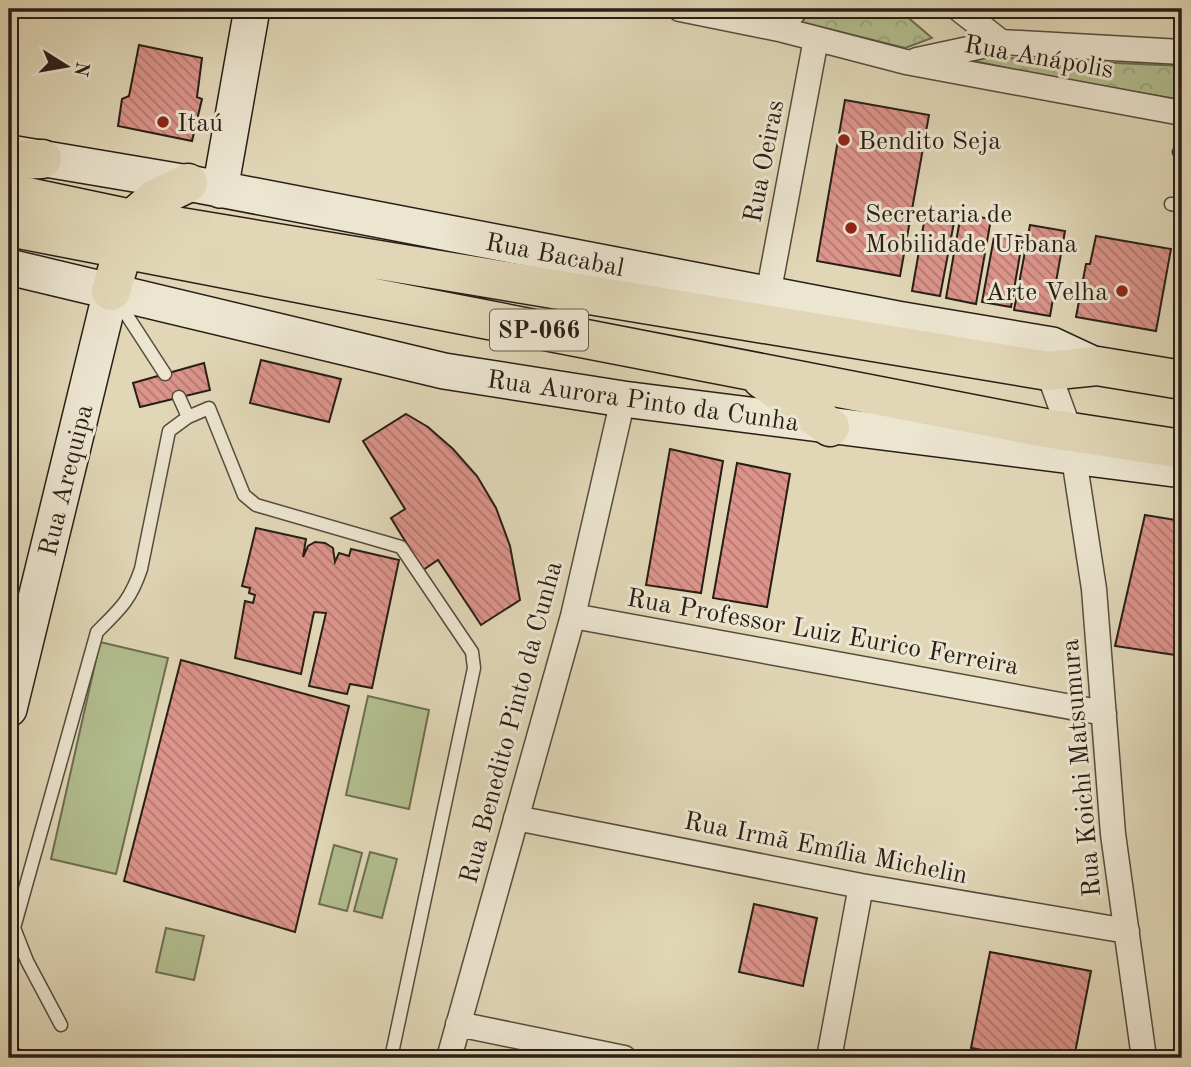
<svg xmlns="http://www.w3.org/2000/svg" width="1191" height="1067" font-family="'Old Standard TT',serif">
	<defs>
		<pattern id="park-crowns" width="20" height="18" patternUnits="userSpaceOnUse" patternTransform="scale(1.75)"><rect width="20" height="18" fill="#b2be8f"/><path d="M2 6a3 3 0 1 1 6 0M12 15a3 3 0 1 1 6 0" fill="none" stroke="#99a37b"/></pattern>
		<pattern id="building-back-hatch" width="6" height="6" patternUnits="userSpaceOnUse" patternTransform="scale(1.75)"><rect width="6" height="6" fill="#dc948b"/><path d="M-1 5l2 2M0 0l6 6M5-1l2 2" fill="none" stroke="#b27871"/></pattern>
	</defs>
	<rect width="100%" height="100%" fill="#e1d7b7"/>
	<filter id="stains"><feTurbulence type="fractalNoise" baseFrequency=".00286" numOctaves="4"/><feColorMatrix values="0 0 0 0 .2 0 0 0 0 .09 0 0 0 0 .02 0 0 0 .5 -.17"/></filter>
	<radialGradient id="worn" r=".72"><stop offset=".6" stop-color="#630" stop-opacity="0"/><stop offset="1" stop-color="#630" stop-opacity=".3"/></radialGradient>
	<path fill="#b2be8f" stroke="#6d6e52" stroke-width="2" d="M100 642 168 658 116 874 51 859Z
		M368 696 429 710 409 809 346 795Z
		M334 845 362 853 347 911 319 904Z
		M370 852 397 859 382 918 354 911Z
		M166 928 204 936 194 980 156 972Z"/>
	<path fill="url(#park-crowns)" stroke="#6d6e52" stroke-width="2" d="M813 9H898L932 38 905 48 801 22Z
		M960 56 1182 66V100L1054 78 956 57Z
		M9 997 15 1006 12 1042 28 1058H9Z"/>
	<path fill="url(#building-back-hatch)" stroke="#281e16" stroke-width="2" d="M139 45 202 58 197 97 202 99 192 141 118 126 122 99 129 96Z
		M845 100 929 115 900 276 817 261Z
		M926 211 955 217 940 296 912 291Z
		M961 214 991 219 976 304 946 298Z
		M1030 225 1065 231 1050 316 1014 310Z
		M995 232 1023 237 1011 307 982 302Z
		M1096 236 1171 249 1156 331 1076 317 1086 264H1090Z
		M261 360 341 379 329 422 250 403Z
		M204 363 210 390 140 407 133 383Z
		M406 414 428 427 453 449 477 476 496 508 510 546 520 600 481 625 438 560 423 570 391 518 405 509 363 441Z
		M670 449 723 461 701 593 646 585Z
		M737 463 790 474 767 607 713 598Z
		M1145 515 1182 521V656L1115 646Z
		M256 528 306 539 303 557 308 546 315 542 325 543 333 548 335 562 339 553 349 556 351 549 399 560 372 688 350 684 347 694 309 686 326 613 314 612 301 674 235 658 245 601 253 603 255 595 249 593 250 588 242 586Z
		M181 660 349 706 295 932 124 881Z
		M754 904 817 918 803 986 739 972Z
		M990 952 1091 971 1074 1058H1028L971 1048Z"/>
	<g fill="none" stroke-linecap="round" stroke-linejoin="round">
		<g stroke="#564c3e" stroke-width="15">
			<path id="lane" d="M1179 152 1182 153
				M1171 204 1182 206
				M117 300 165 374
				M179 397 188 417
				M61 1025 27 961 14 928 97 632C120 609 130 601 141 569L169 431 188 417 209 408 244 495 256 505 401 547 472 652 474 668 391 1058"/>
		</g>
		<g stroke="#564c3e" stroke-width="27">
			<path id="street" d="M680 9 779 29 906 62 1182 113
				M959 9 1001 42
				M779 29 796 9
				M917 60 1001 42 1182 52
				M768 295 816 39
				M1050 357 1048 371 1070 432 1094 589 1113 834 1144 1058
				M573 616 1104 713
				M9 617 30 623
				M516 818 861 886 1127 931
				M458 1024 624 1058
				M449 1058 573 616 623 399
				M829 1058 861 886"/>
		</g>
		<g stroke="#281e16" stroke-width="38">
			<path id="secondary" d="M16 154 188 183 897 319 1052 345 1097 366
				M220 190 252 9
				M9 267 444 371 623 399 1182 470
				M9 709 111 291"/>
		</g>
		<g stroke="#281e16" stroke-width="41">
			<path id="primary" d="M9 160 42 159
				M9 193 132 219 1048 371 1097 366 1182 380
				M9 227 1045 428 1182 449
				M111 291 132 219 155 199 188 183
				M762 379 830 427"/>
		</g>
		<use href="#lane" stroke="#ece5d0" stroke-width="12"/>
		<use href="#street" stroke="#ece5d0" stroke-width="24"/>
		<use href="#secondary" stroke="#ece5d0" stroke-width="35"/>
		<use href="#primary" stroke="#e1d7b7" stroke-width="38"/>
	</g>
	<g fill="#8f2418" stroke="#ece5d0" stroke-width="2.5">
		<circle cx="163" cy="122" r="7"/>
		<circle cx="844" cy="140" r="7"/>
		<circle cx="851" cy="228" r="7"/>
		<circle cx="1122" cy="291" r="7"/>
	</g>
	<g text-anchor="middle" stroke-width="6" stroke-linejoin="round" paint-order="stroke">
		<rect fill="#ece5d0" stroke="#635a4e" stroke-width="2" x="490" y="309.5" width="98" height="41" rx="5"/>
		<g font-size="24" font-weight="bold" fill="#281e16">
			<text x="539" y="338">SP-066</text>
		</g>
		<g font-size="26" fill="#281e16" stroke="#ece5d0">
			<text transform="translate(1039 56) rotate(10)" y="9">Rua Anápolis</text>
			<text transform="translate(763 161) rotate(-79)" y="9">Rua Oeiras</text>
			<text transform="translate(555 254) rotate(11)" y="9">Rua Bacabal</text>
			<text transform="translate(643 400) rotate(8)" y="9">Rua Aurora Pinto da Cunha</text>
			<text transform="translate(65 480) rotate(-76)" y="9">Rua Arequipa</text>
			<text transform="translate(823 631) rotate(10)" y="9">Rua Professor Luiz Eurico Ferreira</text>
			<text transform="translate(510 722) rotate(-75)" y="9">Rua Benedito Pinto da Cunha</text>
			<text transform="translate(1080 768) rotate(-95)" y="9">Rua Koichi Matsumura</text>
			<text transform="translate(826 847) rotate(11)" y="9">Rua Irmã Emília Michelin</text>
		</g>
		<g font-size="26" fill="#281e16" stroke="#ece5d0" text-anchor="start">
			<text x="177" y="131">Itaú</text>
			<text x="858" y="149">Bendito Seja</text>
			<text x="865" y="222">Secretaria de<tspan x="865" dy="30">Mobilidade Urbana</tspan></text>
			<text x="1108" y="300" text-anchor="end">Arte Velha</text>
		</g>
	</g>
	<rect width="1191" height="1067" fill="none" stroke="#e1d7b7" stroke-width="35"/>
	<rect x="10" y="10" width="1170" height="1046" fill="none" stroke="#281e16" stroke-width="3.5"/>
	<rect x="18" y="18" width="1156" height="1032" fill="none" stroke="#281e16" stroke-width="2"/>
	<g transform="translate(66 66) rotate(101)" stroke="#ece5d0" stroke-width="5" paint-order="stroke">
	<path d="M0-5L12 26L0 18L-12 26Z" fill="#281e16"/>
	<text y="-10" font-size="19" font-weight="bold" text-anchor="middle" fill="#281e16">N</text>
	</g>
	<rect width="100%" height="100%" filter="url(#stains)"/>
	<rect width="100%" height="100%" fill="url(#worn)"/>
</svg>
